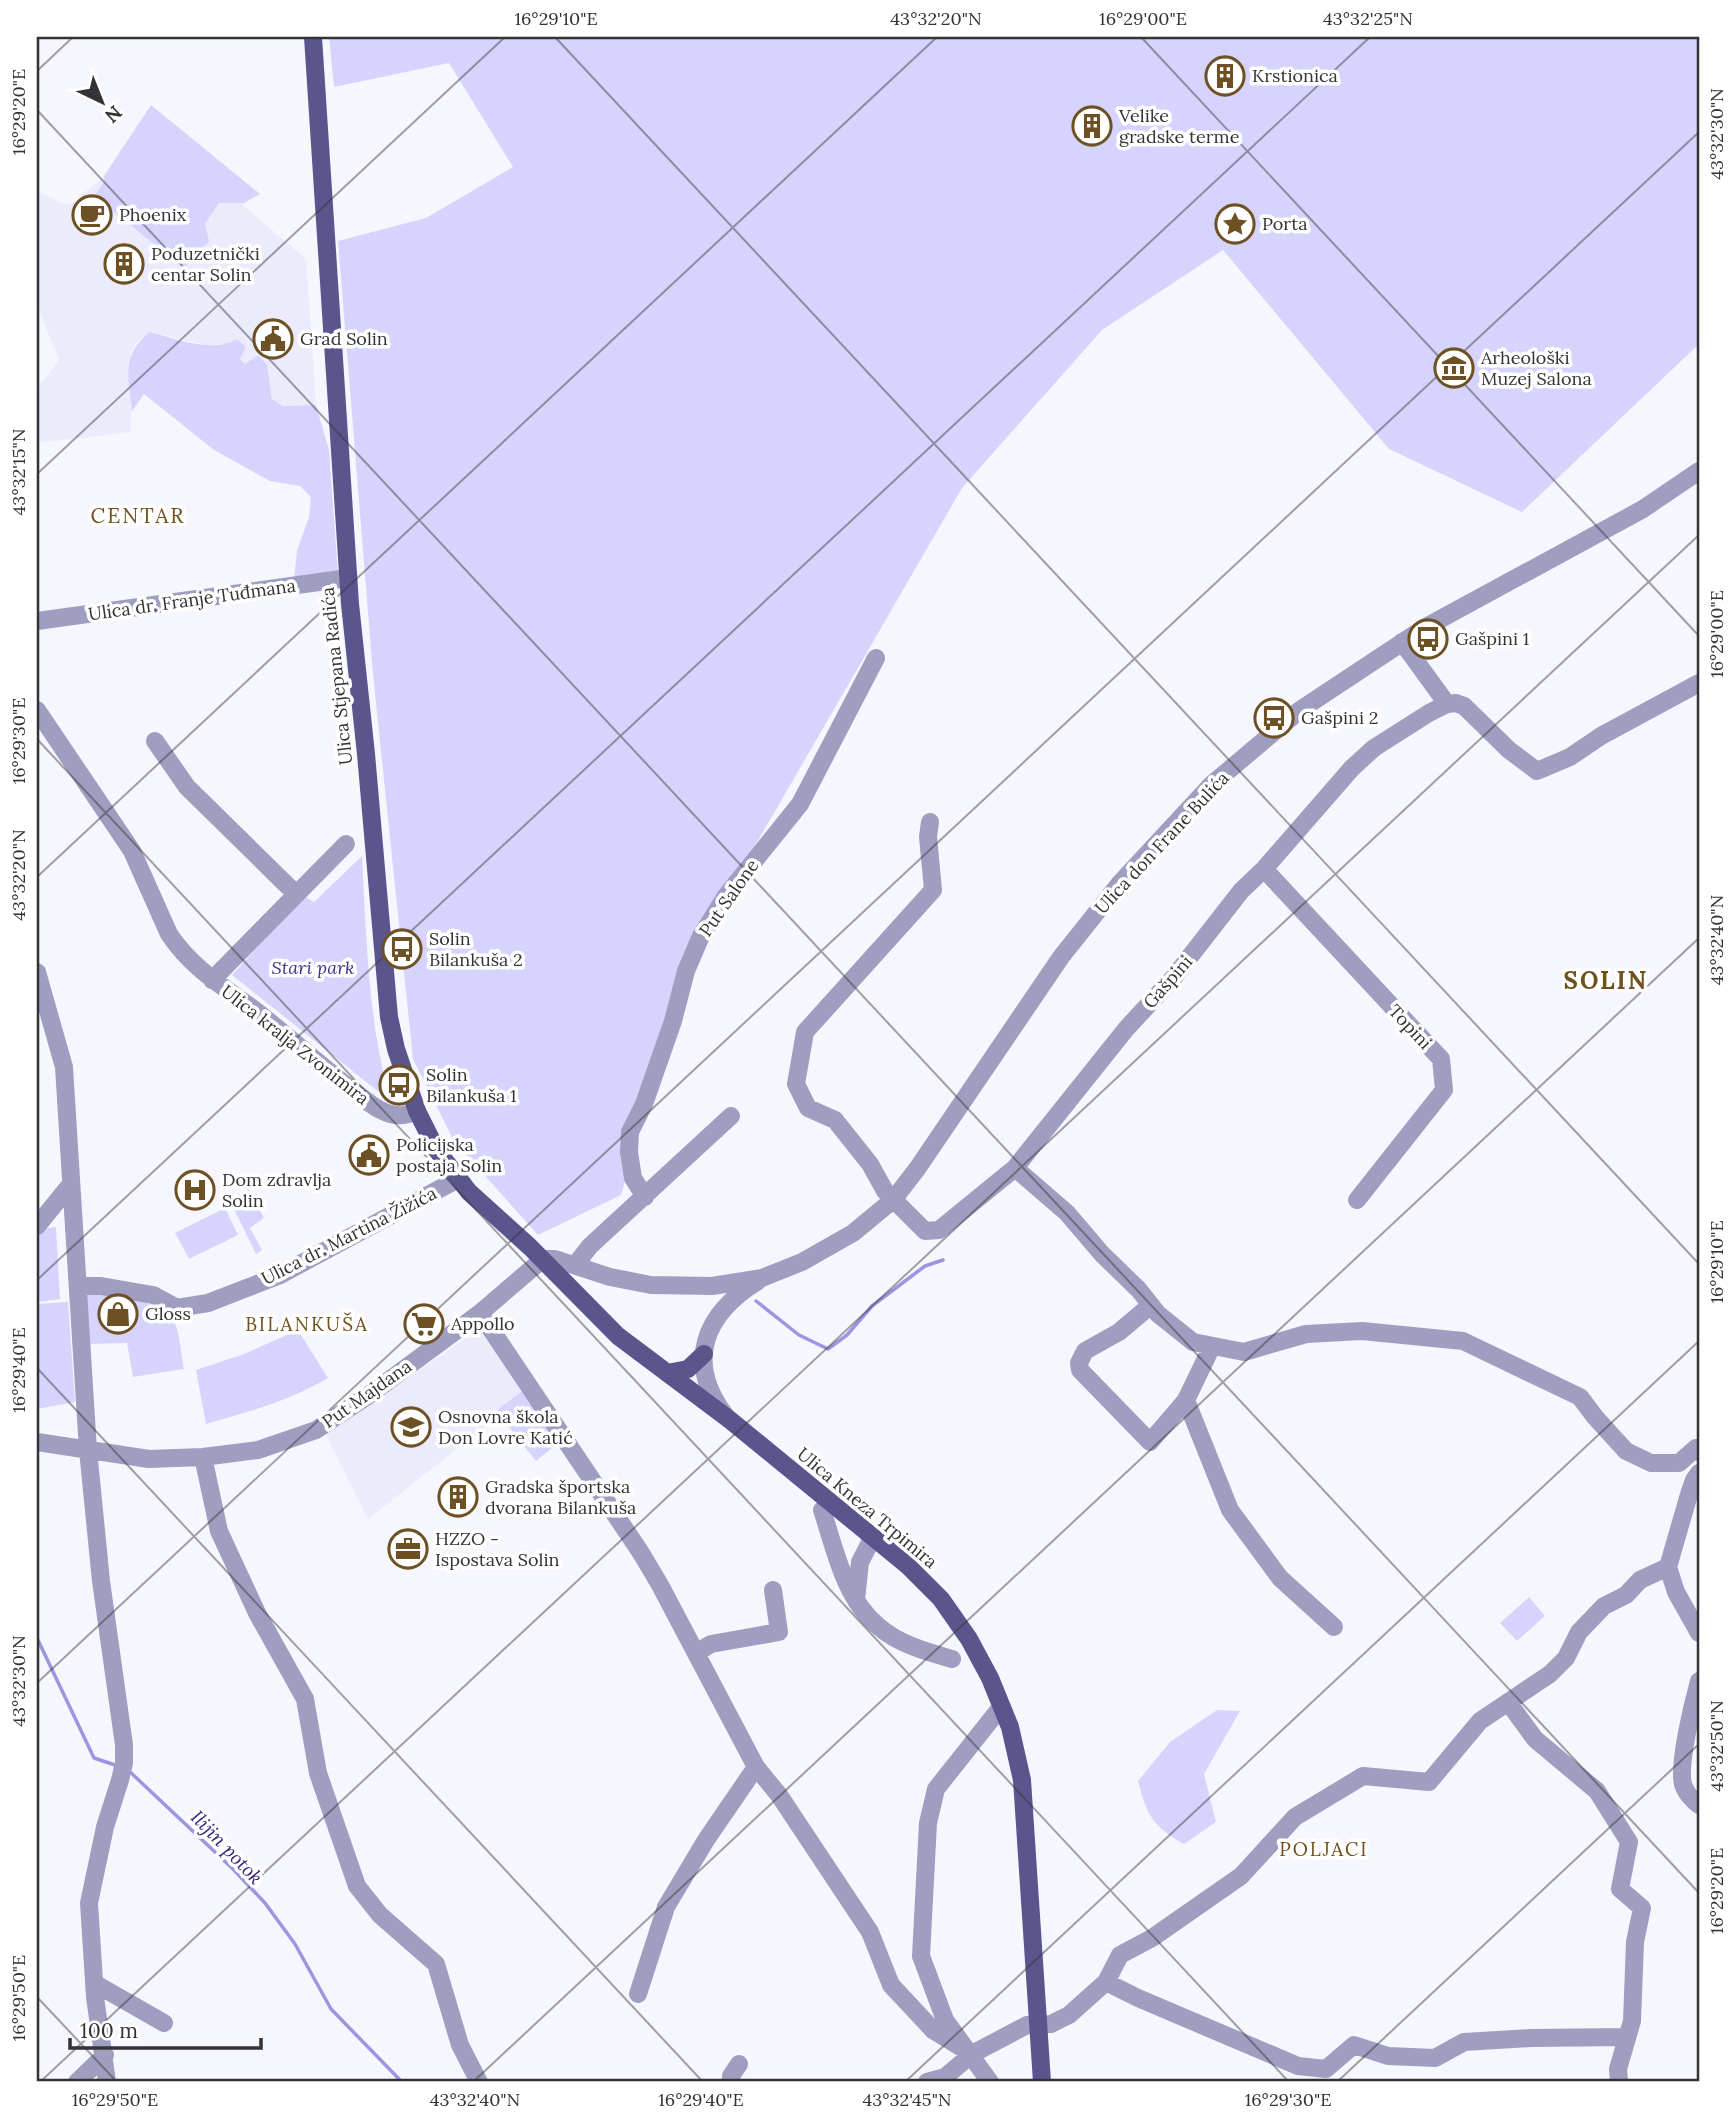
<svg xmlns="http://www.w3.org/2000/svg" width="1736" height="2119" font-family="Lora,serif">
	<rect width="100%" height="100%" fill="#f6f6fe"/>
	<path fill="#ebebfc" d="M104 176 106 204 205 224 219 202 244 203 243 205 306 259 316 405 283 406 272 399 267 365 258 355 245 364 240 359 246 347 229 344 207 345 149 332 136 343 130 354 128 365 132 411 130 432 37 443V388L59 360 37 305V190L57 201 70 205Z
		M479 1329 523 1389 496 1418 368 1519 326 1435Z"/>
	<path fill="#d6d4fd" d="M329 37H1699V344L1522 512 1389 449 1223 250 1102 330 962 488 726 896 664 1048 621 1195 538 1235 454 1141 413 1059 373 674 338 241 426 218 513 167 449 63 334 87Z
		M151 105 260 194 244 203H219L205 224 209 241 184 268 94 196 104 182V176Z
		M149 332C175 338 212 354 237 339L246 347 240 359 245 364 258 355 267 365 272 399 283 406 316 405 329 450 338 574 294 580 297 551 309 517 311 497 300 486 270 481 214 450 144 394 132 411C129 376 120 358 149 332Z
		M362 856C366 932 368 1021 389 1094L385 1097 232 975 304 896 314 902Z
		M249 1189 264 1218 250 1228 262 1250 256 1254 229 1199Z
		M225 1208 238 1235 189 1259 175 1233Z
		M56 1227 60 1299 37 1302V1234L41 1229Z
		M82 1291C104 1295 163 1298 174 1321 180 1332 181 1356 184 1369L133 1377 127 1343 86 1344Z
		M68 1302 75 1402 37 1409V1304Z
		M298 1330 328 1378C289 1401 249 1412 206 1424L196 1370 244 1354Z
		M522 1391 559 1442 536 1461 496 1411Z
		M1529 1597 1545 1616 1517 1641 1500 1623Z
		M1217 1710 1240 1711 1204 1774 1216 1822 1184 1844C1152 1826 1147 1815 1138 1781L1170 1742Z"/>
	<g fill="none" stroke-linecap="round" stroke-linejoin="round">
		<path stroke="#9c96e0" stroke-width="3.5" d="M756 1301 799 1335 828 1349 847 1335 872 1306 925 1266 943 1260
			M37 1638 94 1758 118 1766
			M128 1770 233 1869 265 1903 295 1944 331 2009 402 2082"/>
		<path stroke="#a09ec0" stroke-width="18" d="M37 621 348 578
			M1402 642 1447 704
			M37 710 132 851 169 934C195 973 231 990 266 1019 302 1048 337 1080 375 1107 390 1116 401 1118 417 1111
			M155 741 187 787 296 894
			M930 822 928 837 933 890 805 1032 796 1084 808 1108 835 1120 870 1164 885 1191 925 1231 939 1230 1015 1168 1126 1029 1174 977 1241 891 1264 869 1352 768 1374 748 1429 713 1447 704 1456 703 1464 706 1509 750 1537 771 1570 757 1601 736 1699 683
			M1264 869 1441 1059 1444 1090 1357 1200
			M37 972 64 1067 88 1450 101 1581 124 1745V1763L120 1780 105 1827 89 1903 95 1997 107 2082
			M212 980 346 844
			M1015 1168 1067 1213 1102 1254 1139 1290 1158 1314 1193 1342 1244 1352 1306 1334 1362 1331 1463 1341 1580 1397 1595 1417 1626 1451 1651 1463H1679L1696 1448 1699 1452
			M645 1197 633 1178 629 1152 630 1132 644 1104 673 1021 686 971 701 936 726 896 800 804 876 658
			M37 1226 71 1184
			M575 1265 590 1246 731 1116
			M78 1286H101L153 1295 177 1308 208 1303 280 1275 458 1179
			M1151 1305 1119 1332 1085 1351 1079 1363 1080 1370 1150 1442 1186 1400
			M480 1313 641 1553 660 1585 756 1767 779 1795 870 1932 891 1985 933 2030 972 2054
			M1212 1346 1186 1400 1230 1510 1280 1578 1334 1627
			M725 1415C685 1362 704 1314 758 1281
			M37 1442 149 1459 203 1457 258 1450 316 1430 369 1395 480 1313 543 1259H555L610 1277 651 1285 712 1286 762 1278 802 1262 853 1233 893 1200 917 1169 1061 957 1120 883 1210 786 1300 710 1424 628 1643 509 1699 471
			M203 1457 219 1531 257 1613 305 1699 318 1773 357 1886 380 1915 436 1964 460 2045 479 2082
			M822 1510C835 1549 844 1598 878 1626 898 1644 927 1652 952 1659
			M1668 1567 1676 1592 1699 1633
			M856 1600 860 1562 873 1537
			M696 1653 711 1644 779 1632 773 1590
			M1699 1681C1693 1703 1678 1764 1683 1784 1685 1792 1693 1801 1699 1805
			M1508 1702 1535 1739 1597 1791 1629 1842 1620 1889 1642 1908 1635 1942 1632 2021 1618 2069 1619 2082
			M1106 1982 1120 1955 1152 1938 1241 1876 1295 1817 1363 1776 1429 1782 1480 1721 1550 1674 1566 1658 1579 1632 1604 1606 1626 1595 1640 1580 1668 1567 1690 1491 1694 1480 1699 1473
			M94 1983 164 2023
			M638 1994 666 1907 706 1840 756 1767
			M77 2082 105 2055
			M731 2082V2076L739 2064
			M927 2082 945 2077 972 2054 1027 2025 1051 2024 1069 2015 1106 1982 1138 1998 1298 2066 1326 2069 1354 2045 1388 2056 1435 2058 1464 2042 1531 2038 1626 2037
			M990 2082 945 2020 921 1956 928 1823 936 1789 1001 1707"/>
		<path stroke="#5b558e" stroke-width="18" d="M313 37 350 604 366 754 389 1017 396 1049 417 1111 436 1149 469 1192 530 1247 618 1336 730 1420 907 1565 941 1599 969 1639 990 1678 1010 1727 1022 1780 1042 2082
			M667 1373 688 1369 704 1354"/>
	</g>
	<path fill="none" stroke="#333336" stroke-width="2" stroke-opacity="0.45" d="M555 37 1699 1264M1141 37 1699 636M37 71 73 37M37 110 1699 1893M37 474 505 37M37 739 1289 2082M37 877 937 37M37 1280 1370 37M37 1368 703 2082M37 1683 1699 132M37 1997 117 2082M40 2082 1699 535M473 2082 1699 938M905 2082 1699 1341M1337 2082 1699 1744"/>
	<defs>
		<g id="building-ring" transform="scale(2.0125)"><circle r="9.5" fill="#fff" stroke="#6d5124" stroke-width="1.5"/><path d="M-4-6H4V6H1V3H-1V6H-4ZM-2.5-4.3h1.7v1.8h-1.7ZM.8-4.3h1.7v1.8H.8ZM-2.5-1h1.7V.8h-1.7ZM.8-1h1.7V.8H.8Z" fill="#6d5124"/></g>
		<g id="cafe-ring" transform="scale(2.0125)"><circle r="9.5" fill="#fff" stroke="#6d5124" stroke-width="1.5"/><path d="M-5.5-4.5H6V0H3Q3 3.5 0 3.5H-2.5Q-5.5 3.5-5.5 0ZM3-3.2v2h1.7v-2ZM-6 4.5H4V6H-6Z" fill="#6d5124"/></g>
		<g id="sight-ring" transform="scale(2.0125)"><circle r="9.5" fill="#fff" stroke="#6d5124" stroke-width="1.5"/><path d="M0-6L1.8-2.2L6-1.7L2.9 1.2L3.7 5.4L0 3.3L-3.7 5.4L-2.9 1.2L-6-1.7L-1.8-2.2Z" fill="#6d5124"/></g>
		<g id="civic-ring" transform="scale(2.0125)"><circle r="9.5" fill="#fff" stroke="#6d5124" stroke-width="1.5"/><path d="M-.6-6.5H3V-4.5H.6V-3L4-1V1h2V6H-6V1h2V-1L-.6-3ZM-1.2 2.5V6h2.4V2.5Z" fill="#6d5124"/></g>
		<g id="museum-ring" transform="scale(2.0125)"><circle r="9.5" fill="#fff" stroke="#6d5124" stroke-width="1.5"/><path d="M0-6L6-3V-2H-6V-3ZM-5-1h2V3h-2ZM-1-1h2V3h-2ZM3-1h2V3H3ZM-6 4H6V6H-6Z" fill="#6d5124"/></g>
		<g id="bus-ring" transform="scale(2.0125)"><circle r="9.5" fill="#fff" stroke="#6d5124" stroke-width="1.5"/><path d="M-5-6H5V4H4V6H2V4H-2V6H-4V4H-5ZM-3.5-4V0h7V-4ZM-3.5 1.2v1.5H-2V1.2ZM2 1.2v1.5H3.5V1.2Z" fill="#6d5124"/></g>
		<g id="hospital-ring" transform="scale(2.0125)"><circle r="9.5" fill="#fff" stroke="#6d5124" stroke-width="1.5"/><path d="M-5-5h3v3.5h4V-5h3V5h-3V1.5h-4V5h-3Z" fill="#6d5124"/></g>
		<g id="shop-ring" transform="scale(2.0125)"><circle r="9.5" fill="#fff" stroke="#6d5124" stroke-width="1.5"/><path d="M-5-2.5h2.3a2.7 3.5 0 0 1 5.4 0H5L5.5 6h-11ZM-1.5-2.5h3a1.5 2.3 0 0 0-3 0Z" fill="#6d5124"/></g>
		<g id="supermarket-ring" transform="scale(2.0125)"><circle r="9.5" fill="#fff" stroke="#6d5124" stroke-width="1.5"/><path d="M-6-5.5h2.5l.6 2H6L4.5 2H-2.5L-4.4-4H-6ZM-1.5 3.2a1.3 1.3 0 1 0 .1 0ZM3 3.2a1.3 1.3 0 1 0 .1 0Z" fill="#6d5124"/></g>
		<g id="school-ring" transform="scale(2.0125)"><circle r="9.5" fill="#fff" stroke="#6d5124" stroke-width="1.5"/><path d="M0-5L7-2L0 1L-7-2ZM-4 1L0 2.5L4 1V4Q0 6-4 4Z" fill="#6d5124"/></g>
		<g id="office-ring" transform="scale(2.0125)"><circle r="9.5" fill="#fff" stroke="#6d5124" stroke-width="1.5"/><path d="M-6-3h4V-5.5h4V-3h4V5H-6ZM-1-4.5V-3h2v-1.5ZM-6 0V1H6V0Z" fill="#6d5124"/></g>
	</defs>
	<g fill-rule="evenodd">
		<use href="#building-ring" x="1225" y="76"/>
		<use href="#building-ring" x="1092" y="126"/>
		<use href="#cafe-ring" x="92" y="215"/>
		<use href="#sight-ring" x="1235" y="224"/>
		<use href="#building-ring" x="124" y="264"/>
		<use href="#civic-ring" x="273" y="339"/>
		<use href="#museum-ring" x="1454" y="368"/>
		<use href="#bus-ring" x="1428" y="639"/>
		<use href="#bus-ring" x="1274" y="718"/>
		<use href="#bus-ring" x="402" y="949"/>
		<use href="#bus-ring" x="399" y="1085"/>
		<use href="#civic-ring" x="369" y="1155"/>
		<use href="#hospital-ring" x="195" y="1190"/>
		<use href="#shop-ring" x="118" y="1314"/>
		<use href="#supermarket-ring" x="424" y="1324"/>
		<use href="#school-ring" x="411" y="1427"/>
		<use href="#building-ring" x="458" y="1497"/>
		<use href="#office-ring" x="408" y="1549"/>
	</g>
	<g text-anchor="middle" stroke-width="7" stroke-linejoin="round" paint-order="stroke">
		<g font-size="18" fill="#333336" stroke="#fff" text-anchor="start">
			<text x="1252" y="82">Krstionica</text>
			<text x="1119" y="122">Velike<tspan x="1119" dy="21">gradske terme</tspan></text>
			<text x="119" y="221">Phoenix</text>
			<text x="1262" y="230">Porta</text>
			<text x="151" y="260">Poduzetnički<tspan x="151" dy="21">centar Solin</tspan></text>
			<text x="300" y="345">Grad Solin</text>
			<text x="1481" y="364">Arheološki<tspan x="1481" dy="21">Muzej Salona</tspan></text>
			<text x="1455" y="645">Gašpini 1</text>
			<text x="1301" y="724">Gašpini 2</text>
			<text x="429" y="945">Solin<tspan x="429" dy="21">Bilankuša 2</tspan></text>
			<text x="426" y="1081">Solin<tspan x="426" dy="21">Bilankuša 1</tspan></text>
			<text x="396" y="1151">Policijska<tspan x="396" dy="21">postaja Solin</tspan></text>
			<text x="222" y="1186">Dom zdravlja<tspan x="222" dy="21">Solin</tspan></text>
			<text x="145" y="1320">Gloss</text>
			<text x="451" y="1330">Appollo</text>
			<text x="438" y="1423">Osnovna škola<tspan x="438" dy="21">Don Lovre Katić</tspan></text>
			<text x="485" y="1493">Gradska športska<tspan x="485" dy="21">dvorana Bilankuša</tspan></text>
			<text x="435" y="1545">HZZO -<tspan x="435" dy="21">Ispostava Solin</tspan></text>
		</g>
		<g font-size="18" fill="#333336" stroke="#fff">
			<text transform="translate(192 600) rotate(-8)" y="6">Ulica dr. Franje Tuđmana</text>
			<text transform="translate(337 676) rotate(-96)" y="6">Ulica Stjepana Radića</text>
			<text transform="translate(1162 843) rotate(-47)" y="6">Ulica don Frane Bulića</text>
			<text transform="translate(729 898) rotate(-55)" y="6">Put Salone</text>
			<text transform="translate(1168 982) rotate(-49)" y="6">Gašpini</text>
			<text transform="translate(1410 1027) rotate(47)" y="6">Topini</text>
			<text transform="translate(295 1045) rotate(38)" y="6">Ulica kralja Zvonimira</text>
			<text transform="translate(349 1236) rotate(-27)" y="6">Ulica dr. Martina Žižića</text>
			<text transform="translate(367 1394) rotate(-35)" y="6">Put Majdana</text>
			<text transform="translate(867 1508) rotate(40)" y="6">Ulica Kneza Trpimira</text>
		</g>
		<g font-size="18" font-style="italic" fill="#433289" stroke="#fff">
			<text x="313" y="974">Stari park</text>
		</g>
		<g font-size="19" letter-spacing="2" fill="#70511c" stroke="#fff">
			<text x="307" y="1331">BILANKUŠA</text>
			<text x="1324" y="1856">POLJACI</text>
		</g>
		<g font-size="19" font-style="italic" fill="#39267b" stroke="#fff">
			<text transform="translate(227 1847) rotate(46)" y="7">Ilijin potok</text>
		</g>
		<g font-size="21" letter-spacing="2" fill="#70511c" stroke="#fff">
			<text x="138" y="523">CENTAR</text>
		</g>
		<g font-size="24" font-weight="bold" letter-spacing="2" fill="#70511c" stroke="#fff">
			<text x="1606" y="989">SOLIN</text>
		</g>
	</g>
	<rect width="1736" height="2119" fill="none" stroke="#ffffff" stroke-width="77"/>
	<g transform="translate(102 102) rotate(137)" stroke="#ffffff" stroke-width="5" paint-order="stroke">
	<path d="M0-5L12 26L0 18L-12 26Z" fill="#333336"/>
	<text y="-10" font-size="19" font-weight="bold" text-anchor="middle" fill="#333336">N</text>
	</g>
	<path d="M70 2038v10h191v-10" fill="none" stroke="#333336" stroke-width="3.5"/>
	<text x="80" y="2038" font-size="21" fill="#333336" stroke="#ffffff" stroke-width="5" paint-order="stroke">100 m</text>
	<rect x="38" y="38" width="1660" height="2042" fill="none" stroke="#333336" stroke-width="2.5"/>
	<g font-size="18" text-anchor="middle" fill="#333336">
		<text x="556" y="25">16°29'10"E</text>
		<text x="936" y="25">43°32'20"N</text>
		<text x="1143" y="25">16°29'00"E</text>
		<text x="1368" y="25">43°32'25"N</text>
		<text transform="translate(19 112) rotate(-90)" y="6">16°29'20"E</text>
		<text transform="translate(1717 134) rotate(-90)" y="6">43°32'30"N</text>
		<text transform="translate(19 472) rotate(-90)" y="6">43°32'15"N</text>
		<text transform="translate(1717 634) rotate(-90)" y="6">16°29'00"E</text>
		<text transform="translate(19 741) rotate(-90)" y="6">16°29'30"E</text>
		<text transform="translate(19 875) rotate(-90)" y="6">43°32'20"N</text>
		<text transform="translate(1717 940) rotate(-90)" y="6">43°32'40"N</text>
		<text transform="translate(1717 1262) rotate(-90)" y="6">16°29'10"E</text>
		<text transform="translate(19 1370) rotate(-90)" y="6">16°29'40"E</text>
		<text transform="translate(19 1681) rotate(-90)" y="6">43°32'30"N</text>
		<text transform="translate(1717 1746) rotate(-90)" y="6">43°32'50"N</text>
		<text transform="translate(1717 1891) rotate(-90)" y="6">16°29'20"E</text>
		<text transform="translate(19 1998) rotate(-90)" y="6">16°29'50"E</text>
		<text x="115" y="2106">16°29'50"E</text>
		<text x="475" y="2106">43°32'40"N</text>
		<text x="701" y="2106">16°29'40"E</text>
		<text x="907" y="2106">43°32'45"N</text>
		<text x="1288" y="2106">16°29'30"E</text>
	</g>
</svg>
